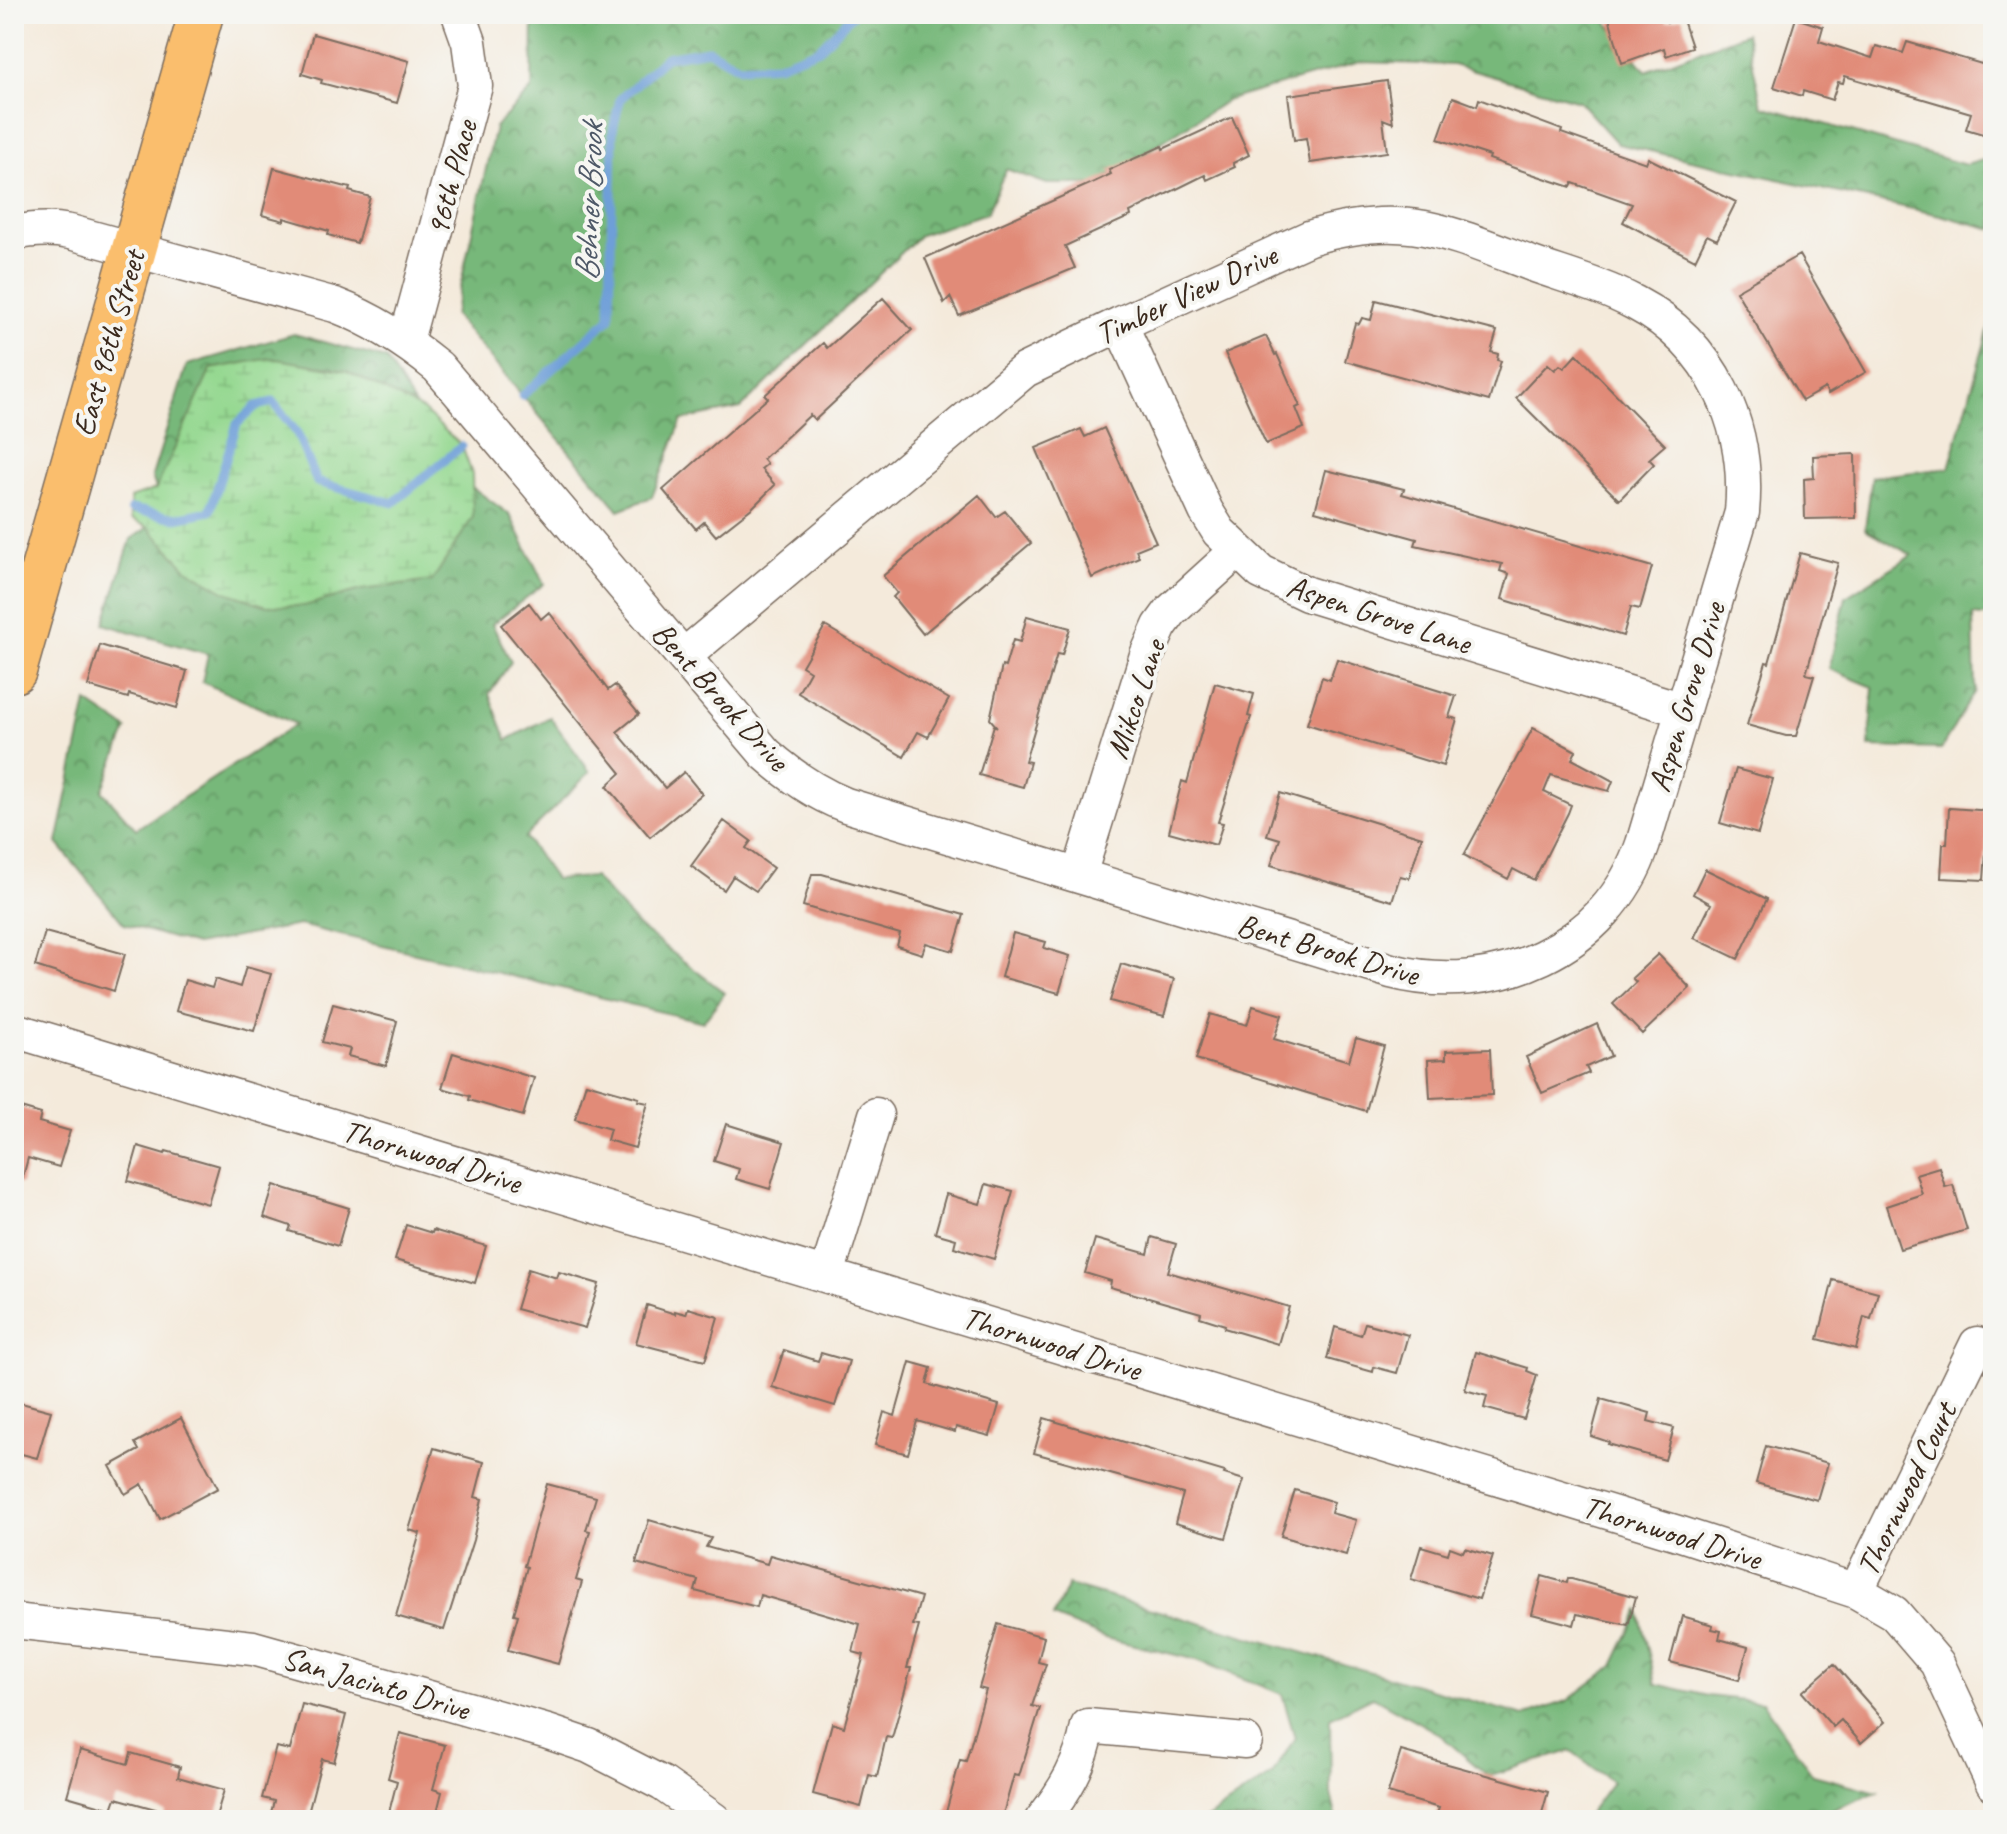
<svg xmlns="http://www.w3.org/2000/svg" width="2007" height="1834" font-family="Caveat,sans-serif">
	<defs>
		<pattern id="forest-crowns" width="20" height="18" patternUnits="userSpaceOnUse" patternTransform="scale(2)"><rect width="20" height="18" fill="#77b87a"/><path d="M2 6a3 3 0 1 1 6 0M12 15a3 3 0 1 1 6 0" fill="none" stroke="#639663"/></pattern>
		<pattern id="wetland-marsh" width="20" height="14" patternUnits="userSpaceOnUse" patternTransform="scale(2)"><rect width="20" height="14" fill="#94d890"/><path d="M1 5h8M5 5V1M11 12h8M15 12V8" fill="none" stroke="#80ba7c"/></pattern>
	</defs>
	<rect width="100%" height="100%" fill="#f6f6f2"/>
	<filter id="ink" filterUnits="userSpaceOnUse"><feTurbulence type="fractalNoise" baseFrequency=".0125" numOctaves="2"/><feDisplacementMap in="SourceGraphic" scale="16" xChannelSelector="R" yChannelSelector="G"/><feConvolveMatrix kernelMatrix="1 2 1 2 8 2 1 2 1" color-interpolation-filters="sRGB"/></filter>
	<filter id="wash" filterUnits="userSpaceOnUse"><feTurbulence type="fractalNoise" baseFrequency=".006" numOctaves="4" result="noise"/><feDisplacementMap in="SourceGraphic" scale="32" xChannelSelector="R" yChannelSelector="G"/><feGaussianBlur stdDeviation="1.8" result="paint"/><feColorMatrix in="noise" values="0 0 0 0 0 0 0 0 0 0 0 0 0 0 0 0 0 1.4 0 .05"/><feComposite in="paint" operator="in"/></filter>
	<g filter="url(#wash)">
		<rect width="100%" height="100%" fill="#f4eadb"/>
		<path fill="url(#forest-crowns)" stroke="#59714c" stroke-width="2" d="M533 14H1600L1646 71 1746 33 1762 106 1966 165 1993 157V229L1940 215 1618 144 1579 101 1453 65 1360 62 1228 100 1095 184H1047L1006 169 987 213 920 235 741 408 682 420 652 497 619 510 454 315 495 127 532 89Z
			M1993 314V617L1973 615 1975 691 1941 749 1869 747 1873 687 1829 669 1846 597 1912 555 1865 529 1872 477 1949 468Z
			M294 334 386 359 461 479 510 515 544 584 492 624 511 662 489 694 507 740 550 717 590 772 525 837 555 879 594 877 639 927 725 993 703 1022 299 925 196 945 124 924 57 843 87 702 127 729 102 791 136 829 296 724 202 682 208 654 104 624 131 539 148 527 156 489 152 476 187 365Z
			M1068 1585 1524 1716 1567 1701 1613 1666 1639 1611 1656 1684 1708 1696 1762 1702 1813 1775 1877 1792 1806 1820H1584L1612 1782 1570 1751 1488 1776 1439 1734 1373 1697 1330 1718 1331 1794 1337 1820H1204L1272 1775 1295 1738 1282 1694 1197 1660 1105 1638 1053 1617Z"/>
		<path fill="url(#wetland-marsh)" stroke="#688157" stroke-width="2" d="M271 358 347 371 423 410 462 446 472 474 473 517 432 581 361 590 304 606H267L226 592 187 569 148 527 131 519 130 498 156 489 211 369Z"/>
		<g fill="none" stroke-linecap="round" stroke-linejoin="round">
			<path stroke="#6e9fd8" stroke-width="9" d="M522 396 610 318 613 130 620 99 666 57 708 50 739 67 778 65 819 49 853 14
				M131 509 176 518 210 511 237 424 256 406 273 402 297 433 317 482 393 503 462 446"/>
		</g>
		<g id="blocks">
			<path fill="#e18b78" d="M1608 14H1665L1667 22 1682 17 1692 47 1666 56 1664 48 1622 63Z
				M1796 18 1823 27 1819 41 1872 58 1876 46 1903 53 1907 42 1985 65 1986 60 1993 61V137L1966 129 1971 113 1845 76 1843 83 1838 82 1832 100 1803 91 1802 96 1774 87Z
				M313 34 409 61 397 103 321 83 322 80 302 74Z
				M1387 81 1393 123 1383 119 1387 152 1310 163 1306 138 1294 140 1288 95Z
				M1453 97 1477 106 1479 99 1562 130 1561 133 1646 163 1648 158 1736 202 1717 240 1707 235 1695 260 1623 222 1632 204 1573 183 1571 187 1517 169 1489 159 1490 156 1438 139Z
				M1232 117 1249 155 1233 163 1235 167 1207 180 1205 175 1130 212 1131 216 1065 246 1075 268 959 316 950 297 944 303 925 258 1092 183 1111 174 1109 170 1162 146 1163 149Z
				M274 168 350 188 349 191 370 197 357 243 328 235 329 231 284 218V221L262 215Z
				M1799 255 1866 372 1828 394 1825 388 1802 401 1736 291Z
				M883 298 912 330 815 420 810 415 763 459 767 464 761 469 775 485 753 507 716 536 704 522 696 529 663 490 768 398 765 395 823 343 827 348Z
				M1376 300 1497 331 1491 352 1498 354 1497 360 1501 361 1489 401 1345 361 1355 323 1359 324 1362 318 1371 320Z
				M1266 336 1275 355 1277 354 1300 406 1296 408 1304 428 1266 444 1225 353Z
				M1577 354 1665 445 1649 459 1654 464 1619 500 1516 398 1548 364 1555 370 1560 365 1564 368Z
				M1104 428 1156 542 1136 550 1139 557 1092 578 1036 448 1081 429 1085 437Z
				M1855 454 1856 518 1805 519 1804 479 1814 478 1813 456Z
				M1326 470 1404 489 1402 494 1652 567 1640 609 1631 607 1623 636 1502 599 1509 574 1500 571 1502 564 1415 545 1417 539 1315 511Z
				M979 495 996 517 1005 511 1031 543 923 634 893 597 897 593 883 576Z
				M1800 553 1838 563 1806 674 1814 676 1796 736H1786L1747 725 1766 662 1769 663Z
				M529 603 541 619 549 612 608 690 615 685 639 714 617 732 665 788 684 772 702 794 650 837 607 786 621 773 501 625Z
				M1027 616 1070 628 1062 655 1057 654 1025 761 1030 762 1023 787 979 775 994 725 997 727 990 719 1002 666 1005 667 1013 640 1020 642Z
				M825 626 949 699 928 737 918 732 904 757 798 693 810 671 802 666Z
				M100 645 187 671 177 708 129 694 128 698 88 686Z
				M1337 659 1456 696 1449 717 1457 719 1443 766 1307 724 1322 677 1330 680Z
				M1215 683 1254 694 1248 716 1251 717 1218 822 1223 823 1216 845 1169 832 1182 781 1187 783Z
				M1533 728 1576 751 1572 759 1613 781 1609 791 1551 775 1544 792 1571 805 1568 813 1534 880 1513 869 1508 879 1464 855Z
				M1736 769 1773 779 1758 834 1720 823Z
				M1280 793 1422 837 1409 878 1400 876 1392 901 1271 865 1280 839 1267 835Z
				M1949 808 1993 811V839H1987L1984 880 1941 878 1943 844H1947Z
				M724 821 751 841 746 848 773 868 756 891 733 876 724 890 691 866Z
				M1705 869 1767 899 1738 959 1694 938 1711 904 1693 894Z
				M812 874H822L964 915 953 951 926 943 922 954 897 946 900 934 803 906Z
				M45 932 125 954 114 991 35 966Z
				M1013 933 1046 942 1044 948 1070 956 1059 993 1001 977Z
				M1658 954 1690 988 1642 1034 1613 1004 1636 982 1632 978Z
				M1121 964 1174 979 1164 1016 1110 1001Z
				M246 967 271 974 254 1031 176 1011 185 980 212 988 215 979 240 987Z
				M333 1004 397 1021 386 1066 348 1056 350 1049 322 1042Z
				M1253 1006 1282 1015 1274 1039 1349 1061 1356 1038 1384 1046 1366 1111 1196 1059 1210 1014 1247 1025Z
				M1597 1024 1611 1056 1586 1067 1589 1073 1542 1093 1526 1057Z
				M1490 1049 1492 1095 1430 1098 1428 1060 1446 1059V1051Z
				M453 1053 534 1078 523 1116 469 1100 470 1096 442 1088Z
				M586 1083 639 1098 638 1101 648 1103 635 1148 607 1140 610 1129 575 1119Z
				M14 1106 41 1114 39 1122 70 1131 59 1167 28 1158 21 1184 14 1183Z
				M726 1124 784 1142 770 1189 736 1179 739 1169 714 1161Z
				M138 1146 165 1154 166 1151 219 1166 208 1204 128 1181Z
				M1939 1167 1945 1187 1953 1185 1967 1230 1900 1249 1886 1206 1922 1194 1916 1174Z
				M986 1184 1013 1191 994 1259 954 1247 956 1239 935 1233 946 1194 980 1204Z
				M274 1185 349 1208 338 1246 289 1231 291 1226 264 1217Z
				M406 1225 432 1233 433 1230 486 1246 475 1283 395 1260Z
				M1152 1237 1176 1244 1168 1272 1289 1307 1278 1344 1224 1328 1225 1325 1200 1317 1201 1313 1110 1287 1111 1281 1085 1273 1095 1239 1148 1254Z
				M528 1269 557 1278 559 1272 599 1284 585 1328 516 1309Z
				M1833 1280 1878 1292 1871 1319 1864 1317 1856 1349 1818 1339Z
				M647 1305 675 1314V1311L686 1314 688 1308 718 1317 705 1361 636 1343Z
				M1365 1323 1408 1335 1397 1373 1374 1367 1373 1372 1327 1359 1335 1327 1361 1335Z
				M784 1350 818 1361 821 1353 849 1361 835 1406 772 1387Z
				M1476 1352 1528 1368 1527 1371 1537 1375 1524 1419 1484 1408 1487 1396 1465 1390Z
				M910 1362 931 1368 927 1384 999 1405 990 1436 956 1427 955 1432 917 1421 908 1454 875 1445 884 1412 895 1416Z
				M1601 1399 1650 1413 1648 1421 1674 1428 1665 1460 1608 1444 1609 1442 1591 1436Z
				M14 1401 51 1411 37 1458 14 1452Z
				M181 1418 218 1488 160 1519 142 1484 125 1494 110 1466 139 1450 135 1443Z
				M1044 1418 1225 1472 1224 1474 1244 1480 1226 1538 1175 1523 1183 1494 1034 1453Z
				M1766 1446 1828 1463 1817 1500 1756 1483Z
				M434 1448 484 1462 475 1497 482 1499 473 1540 444 1630 396 1616 420 1533 409 1530Z
				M547 1484 596 1497 586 1530 590 1531 576 1580 582 1582 558 1664 508 1650 518 1615 514 1614 527 1567 524 1566Z
				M1295 1490 1334 1502 1331 1513 1356 1520 1346 1555 1281 1536Z
				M649 1520 711 1538 706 1547 767 1564 770 1555 921 1597 913 1625 919 1626 907 1668H911L892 1738 886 1737 877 1777 869 1775 861 1807 813 1794 832 1723 844 1727 864 1655 853 1652 860 1624 760 1595 757 1607 695 1591 698 1580 636 1563Z
				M1421 1546 1448 1554 1450 1547 1463 1552 1465 1548 1493 1556 1479 1599 1411 1579Z
				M1542 1576 1567 1583 1568 1578 1636 1597 1628 1625 1577 1614 1574 1625 1532 1614Z
				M1682 1616 1713 1625 1712 1629 1721 1631 1719 1639 1748 1647 1739 1680 1670 1662Z
				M998 1624 1044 1637 1038 1662 1046 1664 1032 1706 1040 1708 1019 1776 1014 1775 1003 1814 997 1813 995 1820H944L960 1760 966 1761 986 1690 979 1688Z
				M1834 1664 1885 1722 1861 1743 1841 1720 1833 1727 1802 1692Z
				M302 1704 346 1715 334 1762 322 1759 306 1820H269L274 1801 262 1798 276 1747 290 1750Z
				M400 1733 445 1745 433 1789 442 1792 435 1820H387L397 1781 388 1778Z
				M80 1750 128 1764 131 1753 180 1767 178 1777 224 1790 215 1820H164L166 1812 116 1798 112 1809 67 1796Z
				M1401 1751 1548 1792 1540 1820H1435L1439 1808 1388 1793Z"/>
		</g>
	</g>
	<g filter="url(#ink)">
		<use href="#blocks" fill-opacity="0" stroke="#7c6d60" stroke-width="2"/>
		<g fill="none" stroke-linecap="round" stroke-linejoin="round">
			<g stroke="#7c6d60" stroke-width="37">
				<path id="minor" d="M14 233C33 229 51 228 70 232L335 305C374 320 406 341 438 367L766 754C791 776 815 793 846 805L1391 971C1494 998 1608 949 1643 844L1742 512C1750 426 1713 344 1635 303 1603 286 1566 276 1532 264 1444 231 1403 209 1309 238L1120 324 1025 370 684 656
					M1120 324 1206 511 1219 532 1261 572 1307 594 1683 710
					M406 341 475 86 469 42 459 14
					M1079 875 1147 655 1160 626 1171 611 1237 551
					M14 1030 1681 1534 1856 1591 1894 1613 1937 1663 1993 1783
					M827 1274 876 1115
					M1856 1591 1977 1344
					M14 1621 253 1648 303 1662 548 1732 589 1746 663 1784 714 1820
					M1042 1820C1065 1791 1082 1763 1088 1726L1245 1741"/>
			</g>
			<g stroke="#7c6d60" stroke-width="47">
				<path id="major" d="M14 671 201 14"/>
			</g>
			<use href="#minor" stroke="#fff" stroke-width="34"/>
			<use href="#major" stroke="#fabe6d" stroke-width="44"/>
		</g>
	</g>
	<g text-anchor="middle" stroke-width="8" stroke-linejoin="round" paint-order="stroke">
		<g font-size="32" fill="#3b2a1e" stroke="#f6f6f2">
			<text transform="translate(451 178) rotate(-75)" y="11">96th Place</text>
			<text transform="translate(1186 294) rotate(-25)" y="11">Timber View Drive</text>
			<text transform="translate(108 343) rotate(-74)" y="11">East 96th Street</text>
			<text transform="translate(1379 614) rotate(18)" y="11">Aspen Grove Lane</text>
			<text transform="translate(721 696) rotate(48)" y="11">Bent Brook Drive</text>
			<text transform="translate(1686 697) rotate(-73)" y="11">Aspen Grove Drive</text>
			<text transform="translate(1135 699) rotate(-71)" y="11">Mikco Lane</text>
			<text transform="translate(1328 949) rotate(16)" y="11">Bent Brook Drive</text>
			<text transform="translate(432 1156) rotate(17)" y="11">Thornwood Drive</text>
			<text transform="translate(1052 1343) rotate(17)" y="11">Thornwood Drive</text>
			<text transform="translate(1906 1489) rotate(-64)" y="11">Thornwood Court</text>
			<text transform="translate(1672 1532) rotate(17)" y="11">Thornwood Drive</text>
			<text transform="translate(376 1683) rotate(16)" y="11">San Jacinto Drive</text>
		</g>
		<g font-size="34" font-style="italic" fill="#4f5968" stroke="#f6f6f2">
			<text transform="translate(588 202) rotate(-88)" y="12">Behner Brook</text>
		</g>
	</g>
	<rect width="2007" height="1834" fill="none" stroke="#f6f6f2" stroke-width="48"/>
</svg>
